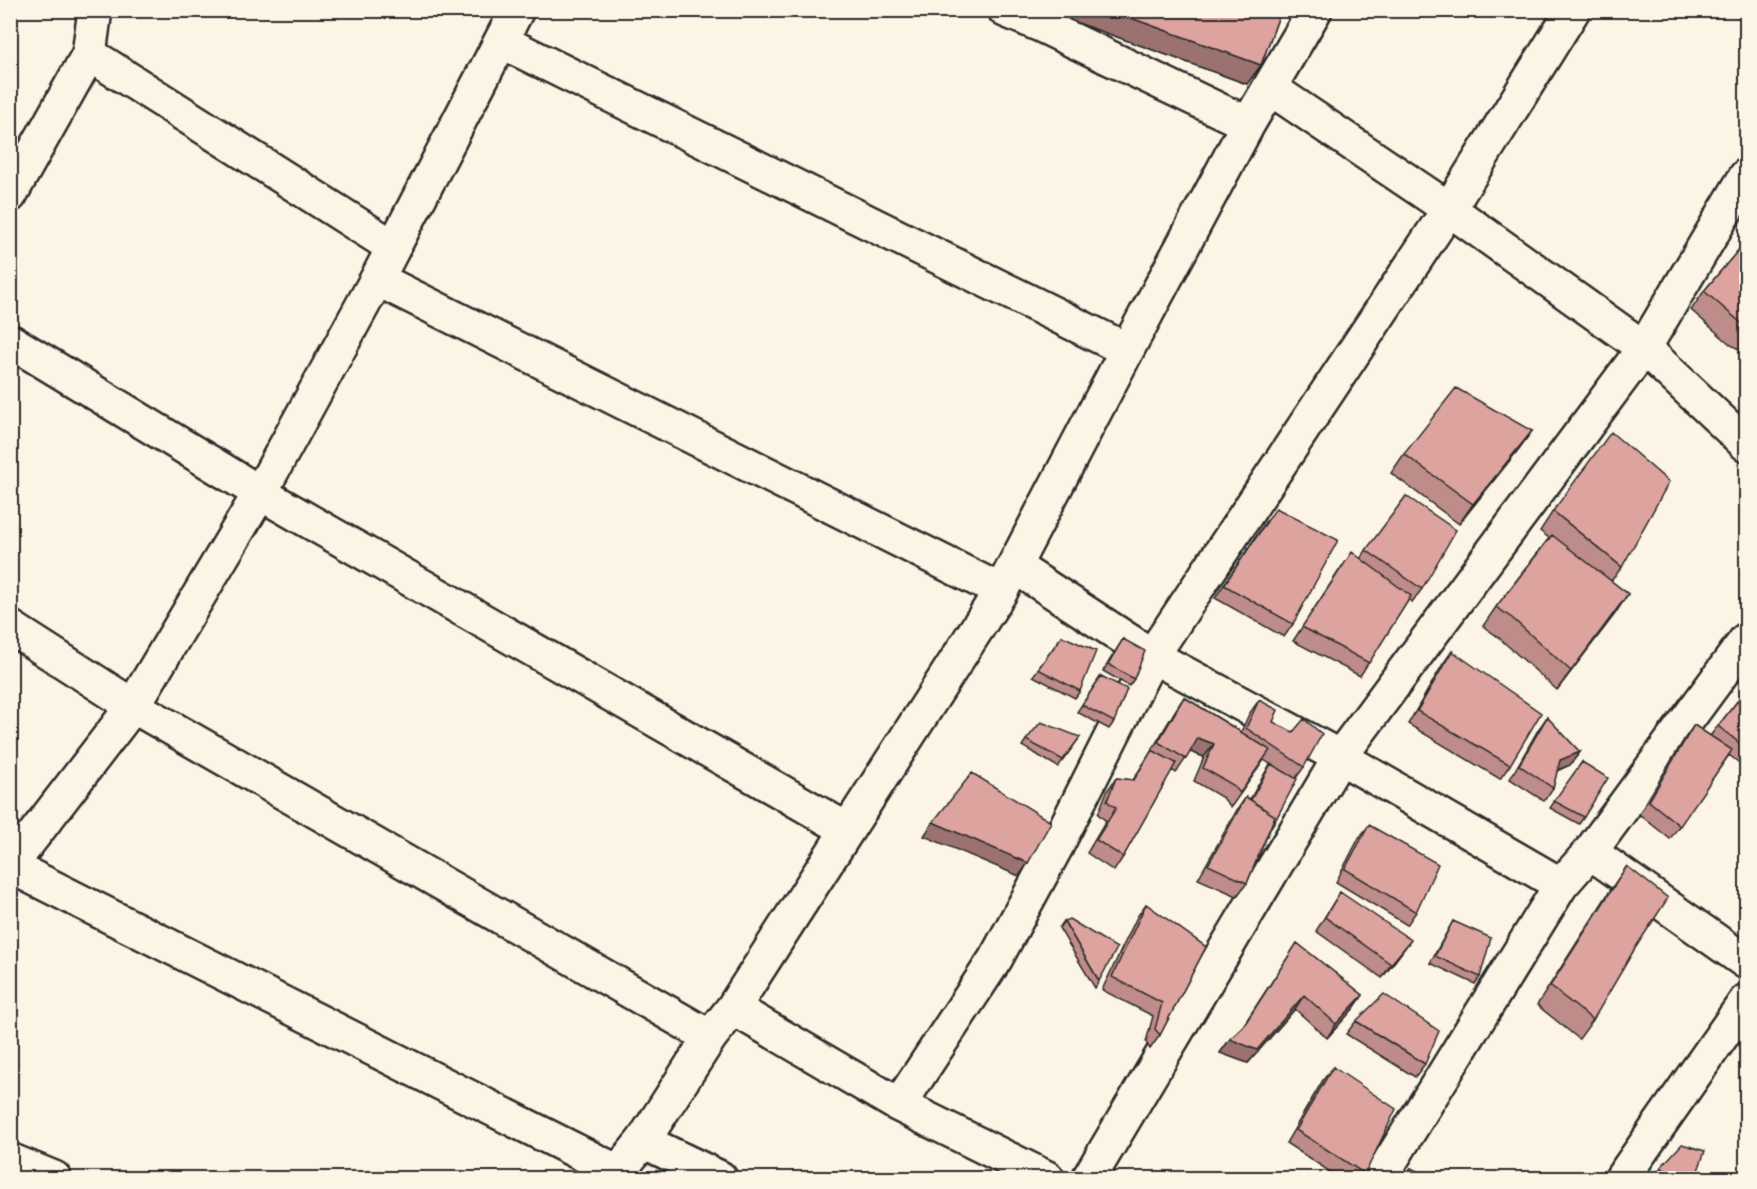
<svg xmlns="http://www.w3.org/2000/svg" width="1757" height="1189" font-family="'Shantell Sans',sans-serif">
	<rect width="100%" height="100%" fill="#fcf5e5"/>
	<filter id="ink" filterUnits="userSpaceOnUse"><feTurbulence type="fractalNoise" baseFrequency=".0167" numOctaves="2"/><feDisplacementMap in="SourceGraphic" scale="12" xChannelSelector="R" yChannelSelector="G"/><feConvolveMatrix kernelMatrix="1 2 1 2 8 2 1 2 1" color-interpolation-filters="sRGB"/></filter>
	<g filter="url(#ink)">
		<g fill="none" stroke-linecap="round" stroke-linejoin="round">
			<g stroke="#2b2b2b" stroke-width="38">
				<path id="minor" d="M1005 10 1043 26 1248 124
					M501 41 1127 350
					M89 54 393 247
					M1270 88 1449 209 1644 348 1746 444
					M10 195 89 54 95 10
					M377 279 1001 591
					M10 341 260 493 846 829
					M1014 566 1152 656 1340 757 1561 885
					M10 627 133 706 710 1037
					M1590 852 1746 962
					M10 866 133 706 260 493 377 279 517 10
					M10 866 618 1172
					M733 1008 899 1105 1047 1178
					M899 1105 996 958 1056 847 1152 656 1449 209 1573 10
					M643 1141 720 1178
					M10 1160 54 1178
					M613 1178 643 1141 710 1037 733 1008 1001 591 1127 350 1248 124 1315 10
					M1089 1178 1340 757 1644 348 1746 176
					M1380 1178 1561 885 1590 852 1746 640
					M1622 1178 1746 1001"/>
			</g>
			<use href="#minor" stroke="#fcf5e5" stroke-width="33"/>
		</g>
		<path fill="#be8c89" stroke="#2b2b2b" stroke-width="1.5" d="M1073 10H1281L1261 65 1247 84 1070 20Z
			M1746 241V353L1731 345 1691 310 1704 291Z
			M1532 431 1518 450 1459 524 1391 473 1404 454Z
			M1406 496 1422 589 1412 602 1409 599 1360 676 1293 641 1342 566 1360 559Z
			M1553 511 1622 567 1611 581 1628 594 1557 690 1498 637 1483 626 1496 607 1549 538 1540 531Z
			M1266 521 1293 624 1284 637 1215 598Z
			M1062 636 1080 691 1075 698 1033 676Z
			M1123 639 1134 679 1129 686 1103 671Z
			M1452 651 1510 765 1500 779 1408 724 1443 664Z
			M1101 676 1114 722 1109 729 1077 712Z
			M1746 690V768L1729 755 1670 839 1639 814 1685 738 1694 725 1710 736Z
			M1184 697 1241 732 1249 714 1259 700 1304 767 1296 778 1275 821 1271 827 1247 883 1237 896 1198 879 1237 810 1246 797 1250 799 1270 764 1264 760 1231 807 1223 798 1194 781 1204 757 1190 752 1176 773 1172 770 1123 857 1114 871 1087 853 1106 821 1098 814 1107 791 1116 778 1133 780 1149 755 1175 711Z
			M1547 717 1580 752 1570 765 1557 771 1553 788 1544 801 1510 779 1538 730Z
			M1080 737 1058 767 1022 746 1026 740Z
			M1582 762 1584 817 1579 824 1550 808Z
			M1369 825 1416 912 1407 925 1336 882 1359 838Z
			M1627 866 1593 1020 1579 1039 1537 1005 1613 886Z
			M1340 892 1401 953 1382 978 1316 931Z
			M1146 904 1206 947 1160 1035 1150 1049 1146 1042 1153 1016 1102 990 1137 917Z
			M1064 921 1099 981 1095 988 1059 928Z
			M1453 921 1480 977 1475 984 1430 963 1449 928Z
			M1297 943 1363 995 1354 1008 1327 1038 1295 1009 1248 1063 1220 1053 1230 1039 1241 1029Z
			M1356 1021 1425 1064 1415 1077 1346 1034Z
			M1333 1067 1365 1174 1362 1179H1341L1286 1143 1323 1080Z
			M1661 1167 1695 1179H1663L1656 1174Z"/>
		<path fill="#9b726f" stroke="#2b2b2b" stroke-width="1.5" d="M1077 10H1109L1261 65 1247 84 1070 20Z
			M1532 431 1518 450 1459 524 1473 504Z
			M1628 594 1615 614 1557 690 1571 671Z
			M1198 738 1214 744 1204 757 1189 751Z
			M1580 752 1570 765 1550 773 1560 760Z
			M933 822 1028 863 1019 876 924 836Z
			M1411 940 1401 953 1382 978 1391 964Z
			M1304 995 1295 1009 1248 1063 1220 1053 1230 1039Z
			M1363 995 1354 1008 1327 1038 1336 1024Z"/>
		<path fill="#dda39f" stroke="#2b2b2b" stroke-width="1.5" d="M1109 10H1281L1261 65Z
			M1746 241V327L1704 291Z
			M1456 388 1532 431 1473 504 1404 454Z
			M1611 432 1669 482 1622 567 1553 511Z
			M1406 496 1456 530 1422 589 1366 550Z
			M1276 508 1338 540 1293 624 1224 585Z
			M1552 535 1628 594 1571 671 1512 618 1496 607Z
			M1352 552 1411 596 1369 663 1302 627Z
			M1062 636 1096 651 1080 691 1038 669Z
			M1123 639 1145 651 1134 679 1108 664Z
			M1452 651 1541 713 1510 765 1417 711Z
			M1101 676 1127 689 1114 722 1082 705Z
			M1746 690V748L1718 726Z
			M1184 697 1270 750 1240 793 1233 785 1203 768 1214 744 1198 738 1186 759 1158 742Z
			M1259 700 1278 710 1273 722 1293 732 1304 719 1322 734 1304 767 1246 728Z
			M1547 717 1580 752 1560 760 1553 788 1519 765Z
			M1041 722 1080 737 1063 760 1026 740Z
			M1694 725 1732 750 1680 826 1649 801Z
			M1152 750 1176 763 1123 857 1096 840 1116 808 1107 801 1116 778 1134 780Z
			M1582 762 1608 778 1584 817 1554 801Z
			M1271 764 1297 779 1275 821 1274 820 1275 816 1251 800Z
			M972 773 1051 822 1028 863 933 822Z
			M1246 797 1275 816 1247 883 1208 865Z
			M1369 825 1438 864 1416 912 1345 869Z
			M1627 866 1668 898 1634 950 1593 1020 1550 986Z
			M1340 892 1411 940 1391 964 1325 917Z
			M1146 904 1206 947 1160 1035 1155 1029 1162 1003 1112 977Z
			M1069 919 1117 948 1099 981 1064 921Z
			M1453 921 1491 938 1480 977 1435 956Z
			M1297 943 1363 995 1336 1024 1304 995 1257 1050 1230 1039 1243 1027Z
			M1384 994 1439 1031 1425 1064 1356 1021Z
			M1333 1067 1396 1109 1365 1174 1296 1130Z
			M1682 1144 1705 1151 1695 1179H1678L1661 1167Z
			M1411 1168 1434 1179H1404Z"/>
	</g>
	<rect width="1757" height="1189" fill="none" stroke="#fcf5e5" stroke-width="36"/>
	<rect x="18" y="18" width="1721" height="1153" fill="none" stroke="#2b2b2b" stroke-width="2" filter="url(#ink)"/>
</svg>
